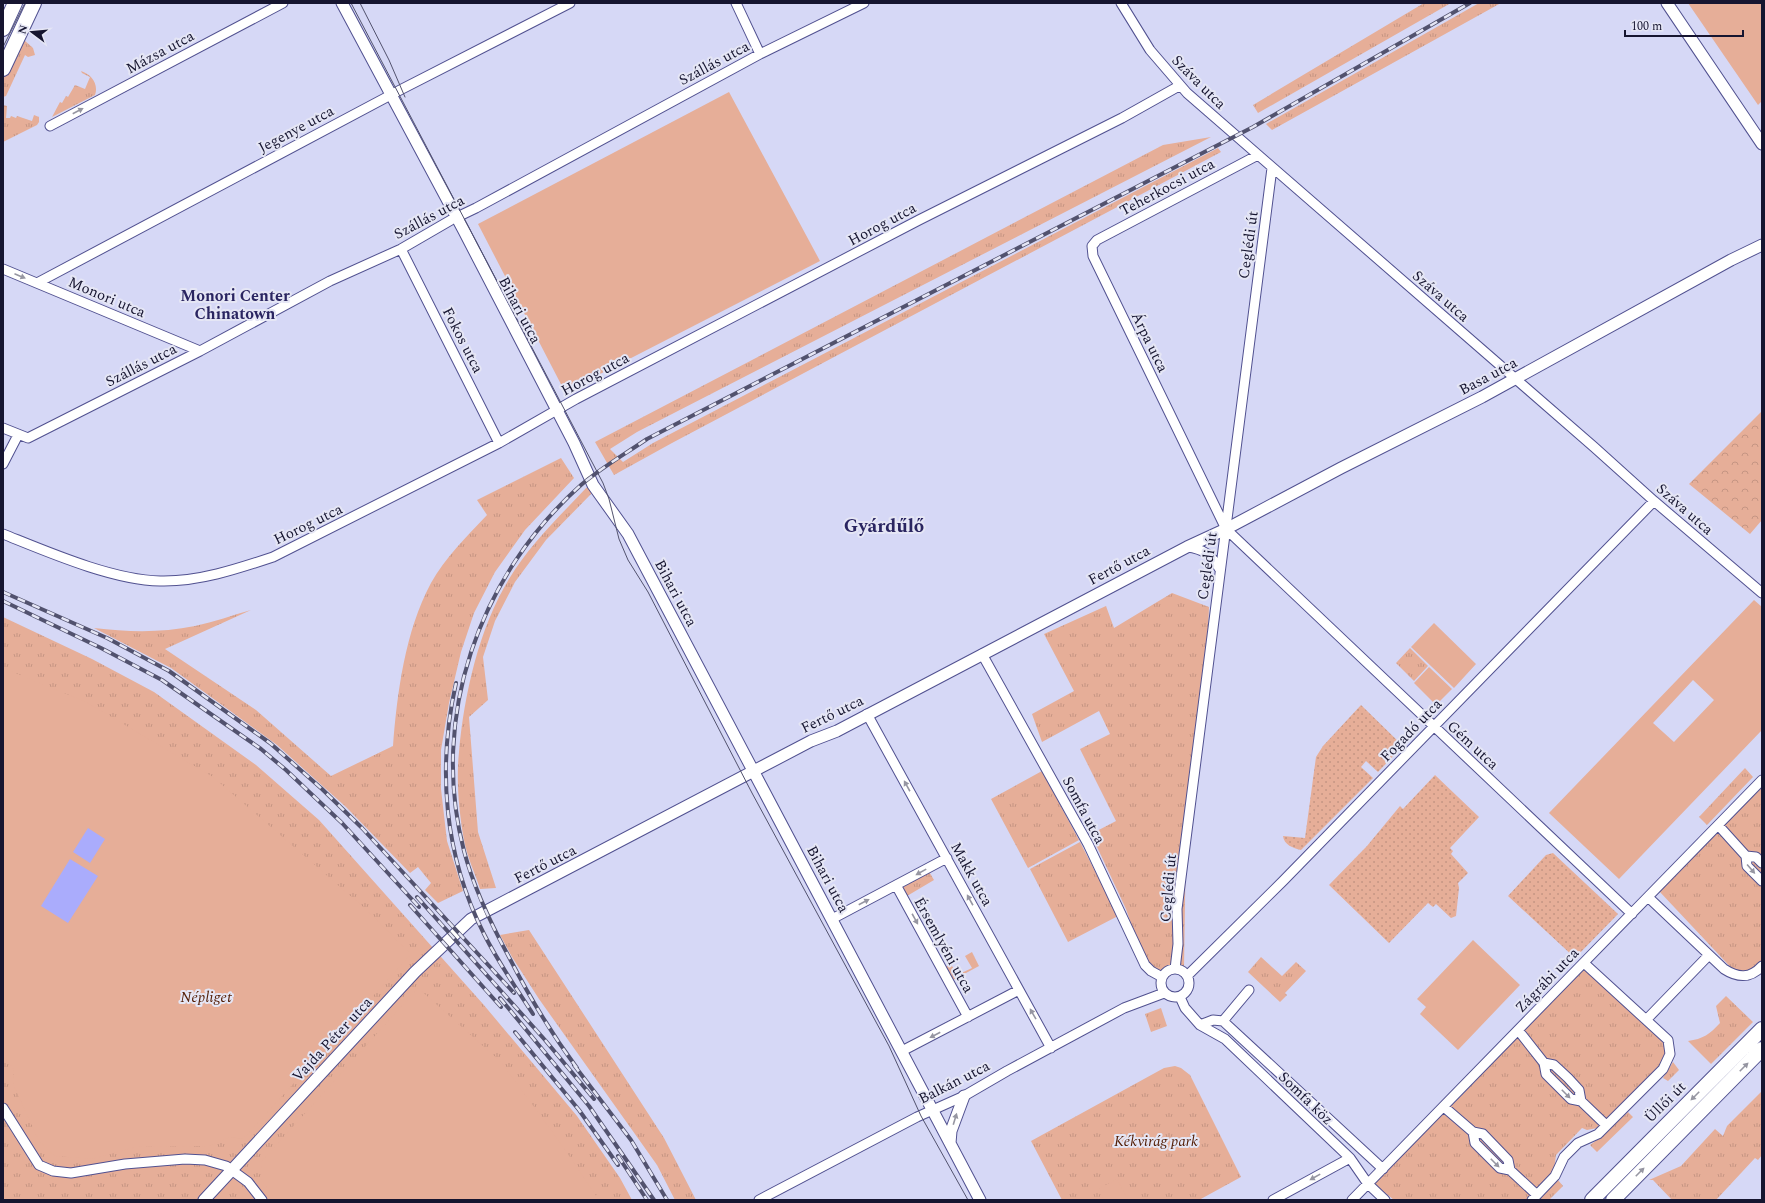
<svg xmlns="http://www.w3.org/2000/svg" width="1765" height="1203" font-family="Spectral,serif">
	<defs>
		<pattern id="grass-tufts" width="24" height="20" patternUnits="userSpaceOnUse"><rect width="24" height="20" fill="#e6ae98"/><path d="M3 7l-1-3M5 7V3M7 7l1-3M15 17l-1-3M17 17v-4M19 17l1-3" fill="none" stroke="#c59583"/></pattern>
		<pattern id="forest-crowns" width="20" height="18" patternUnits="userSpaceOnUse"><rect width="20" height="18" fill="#e6ae98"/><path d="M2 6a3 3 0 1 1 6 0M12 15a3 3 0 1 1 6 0" fill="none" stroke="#c59583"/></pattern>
		<pattern id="garden-dots" width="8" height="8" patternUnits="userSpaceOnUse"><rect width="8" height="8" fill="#e6ae98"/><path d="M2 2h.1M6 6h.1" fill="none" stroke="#c59583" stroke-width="1.8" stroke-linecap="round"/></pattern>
	</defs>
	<rect width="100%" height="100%" fill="#d6d8f6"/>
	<path fill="url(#grass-tufts)" d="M1424 3H1451L1258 113 1253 105Z
		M1479 3H1501L1272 130 1266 124Z
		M24 40 33 48 35 55 28 57 25 55 6 96 3 97V80L21 41Z
		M81 71C91 74 99 84 95 95L52 117 60 102 62 103 66 96 68 97 75 85 85 89 90 77 82 73Z
		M3 105 7 106 6 118H10L11 116 16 118 17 116 32 121 34 115 39 117V122L37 125 3 142Z
		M1211 137 637 432 610 449 623 462 653 443 1218 148 1221 152 672 443 614 475 595 442 1163 145Z
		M561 458 574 478 525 530 495 572 474 613 461 652 449 703 441 750V789L447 841 463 891 438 903 425 890 431 883 418 867 410 873 346 807 277 745 171 668 94 628C128 632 161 633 195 626 214 622 233 615 251 610L165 649 256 710 331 776 393 746C397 694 405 631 431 583 445 558 467 536 487 515L477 500Z
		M588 486 593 492 546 540 515 582 495 621 483 657 488 700 469 717 478 832 496 888 480 889C475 873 467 857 464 840 459 812 456 781 459 752 464 695 479 628 509 579 530 544 560 516 588 486Z
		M1172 593 1209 607 1206 680 1186 839 1184 968 1151 971 1145 965 1126 909 1091 834 1116 821 1080 749 1110 734 1099 711 1042 742 1032 714 1074 691 1044 634 1106 606 1114 628Z
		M3 617 92 659 154 692 256 765 319 820 483 1004 577 1116 620 1178 632 1200H3Z
		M1410 648 1428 666 1414 681 1396 663Z
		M1745 768 1753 777 1707 825 1699 817Z
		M1042 771 1079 840 1028 868 991 799Z
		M1762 784V963L1756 970 1737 974 1659 891Z
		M1080 842 1118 916 1068 942 1030 869Z
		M928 870 934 880 907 896 901 885Z
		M529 930 664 1138 696 1200H675L657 1165 539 999 512 957 500 935Z
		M972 952 979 966 953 980 945 967 951 964 957 975 972 968 965 956Z
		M1261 957 1282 976 1296 962 1306 971 1285 993 1287 995 1280 1002 1248 972Z
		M1587 966 1670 1048 1660 1066 1597 1128 1587 1130 1582 1128 1556 1155 1554 1170 1527 1200H1394L1373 1183 1456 1101Z
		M1726 996 1753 1022 1711 1064 1688 1041C1703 1039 1710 1034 1720 1023L1716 1006Z
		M1161 1008 1167 1026 1151 1032 1145 1014Z
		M1673 1062 1679 1070 1668 1081 1663 1078Z
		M1175 1066 1181 1068 1190 1075 1241 1177 1199 1200H1062L1031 1141 1164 1068Z
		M1762 1091V1155L1758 1160 1755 1158 1716 1200H1672L1653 1180H1649L1681 1166 1715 1129 1723 1136 1727 1126Z
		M1628 1112 1633 1117 1597 1152 1590 1145 1597 1140Z
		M1558 1180 1563 1186 1549 1200H1537Z"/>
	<path fill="url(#forest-crowns)" d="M1762 411V520L1750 534 1689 484Z"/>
	<path fill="url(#garden-dots)" d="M1361 705 1403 746 1378 772 1366 761 1361 767 1373 778 1301 850C1293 848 1284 845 1283 836L1305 838 1316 757 1323 746Z
		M1435 775 1479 817 1450 848 1453 851 1451 854 1468 873 1458 883 1459 888 1456 916 1451 918 1436 904 1433 907 1428 903 1389 943 1329 885 1367 846 1400 806 1403 809Z
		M1553 853 1618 914 1575 958 1508 896 1546 855Z"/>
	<path fill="#e6ae98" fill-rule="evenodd" d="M1688 3H1762V101L1758 105Z
		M729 92 820 261 565 392 478 224Z
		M1754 600 1762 607V730L1619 879 1549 813ZM1693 680 1714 700 1674 742 1653 723Z
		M1434 623 1476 664 1454 688 1411 647Z
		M1429 667 1452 689 1436 705 1414 683Z
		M3 668 86 702 213 777 361 905 411 954 243 1139 230 1137 208 1146 136 1147 92 1159 55 1156 39 1141 13 1084 14 1070 8 1061 3 1057Z
		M1473 940 1520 985 1458 1050 1420 1014 1426 1007 1417 999Z
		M418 988 501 1062 559 1141 599 1200H276L261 1180 262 1161Z
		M1117 1179 1128 1200H1104L1098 1189Z"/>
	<path fill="#aaacfc" d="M88 828 105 839 90 863 73 852Z
		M70 859 98 876 68 923 41 906Z"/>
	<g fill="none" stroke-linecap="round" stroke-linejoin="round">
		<g stroke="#515190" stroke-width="11">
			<path id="minor" d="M736 3 760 54
				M1121 3 1150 50 1187 93 1594 447 1654 501 1762 593
				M50 126 283 3
				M1258 155 1097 240 1092 246 1093 256 1226 529 1632 914
				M401 249 499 443
				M3 269 200 351
				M37 283 402 89 570 3
				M3 428 28 438 200 351 330 281 401 249 451 220 476 208 760 54 864 3
				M3 464 18 435
				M3 534C48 552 112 580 160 581 198 582 237 569 273 557L499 443 576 399 919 220 1122 118 1179 86
				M1187 547C1204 549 1212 555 1220 570
				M982 654 1088 844 1145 965 1151 971 1162 977
				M867 714 1051 1048
				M1718 825 1746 856 1747 866 1762 881
				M1746 856 1756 857 1762 863
				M896 885 968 1017
				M1648 897 1724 969C1738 978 1750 979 1762 966
				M832 919 947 858
				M1161 983a14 14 0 1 1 28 0a14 14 0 1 1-28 0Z
				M1175 969 1178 944 1177 909 1272 168
				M1187 976 1283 881 1654 501
				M1180 997 1185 1008 1200 1025 1225 1039 1350 1158 1368 1184 1385 1200
				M1647 1019 1709 955
				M1223 1021 1249 990
				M1200 1025 1213 1020 1223 1021 1383 1169
				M1518 1030 1544 1063 1546 1074 1571 1099 1581 1101 1579 1090 1568 1078 1554 1065 1544 1063
				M902 1051 1019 990
				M1581 1101 1606 1125
				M1444 1107 1473 1132 1483 1134 1508 1160 1510 1170 1500 1168 1475 1143 1473 1132
				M3 1108 39 1165 53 1171 71 1173 125 1164 185 1159 205 1160 226 1166 248 1182 262 1200
				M1510 1170 1537 1195
				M759 1200 917 1117 964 1096 1007 1071 1124 1008 1164 993
				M1273 1200 1350 1158
				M1352 1200 1762 780
				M1532 1200 1555 1176 1564 1157 1578 1143 1598 1134 1663 1069 1670 1054 1668 1040 1584 963"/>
		</g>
		<g stroke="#515190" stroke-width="13">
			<path id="tertiary" d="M342 3 464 231 574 443 593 485 628 534 980 1200
				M1667 3 1762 144
				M950 1143 951 1131 964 1096
				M204 1200 415 972 471 919 811 741 837 731 1187 547 1226 529 1341 468 1482 397 1731 260 1762 245"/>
		</g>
		<g stroke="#515190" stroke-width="16">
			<path id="primary" d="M3 29 15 3
				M3 69 34 3
				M1592 1200 1762 1029
				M1613 1200 1762 1049"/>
		</g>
		<use href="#minor" stroke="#fff" stroke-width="9"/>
		<use href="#tertiary" stroke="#fff" stroke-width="11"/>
		<use href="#primary" stroke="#fff" stroke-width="14"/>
		<path stroke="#52526e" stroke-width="1" d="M351 3 603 483 609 499 619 539 628 560 648 592 752 793 889 1046 921 1116 968 1200
			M360 3 389 60 405 97
			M3 47 25 3"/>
		<g stroke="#52526e" stroke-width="4">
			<path id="rail" d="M3 592 107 638 169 671 270 743 322 789 362 828 514 993
				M3 601 101 648 162 680 261 749 286 770 342 823 419 907
				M456 683C437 768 444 855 484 934 498 962 516 988 533 1014
				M417 897 545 1040 594 1099
				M410 905 501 1007
				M500 998 589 1106 654 1200
				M515 1032 579 1110 618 1165
				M574 1065 631 1140 667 1200
				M577 1068C551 1033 530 998 510 959 491 924 474 889 464 851 429 717 479 576 581 485 601 468 625 454 647 439L1253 127 1470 3
				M618 1156 647 1200"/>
		</g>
		<use href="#rail" stroke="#e5e6f5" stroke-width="2.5" stroke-dasharray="8" stroke-linecap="butt"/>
	</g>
	<defs><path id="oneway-solid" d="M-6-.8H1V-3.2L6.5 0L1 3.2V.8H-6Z"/></defs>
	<g fill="#9696a2">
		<use href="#oneway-solid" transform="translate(78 111) rotate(-28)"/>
		<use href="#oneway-solid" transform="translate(20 276) rotate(23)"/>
		<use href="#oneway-solid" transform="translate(907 786) rotate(-119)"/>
		<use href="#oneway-solid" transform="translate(1751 869) rotate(49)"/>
		<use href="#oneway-solid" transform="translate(921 872) rotate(151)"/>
		<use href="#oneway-solid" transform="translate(970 900) rotate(-119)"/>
		<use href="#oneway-solid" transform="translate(864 902) rotate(-28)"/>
		<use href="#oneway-solid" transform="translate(915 919) rotate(61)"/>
		<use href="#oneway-solid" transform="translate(1033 1014) rotate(-120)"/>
		<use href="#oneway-solid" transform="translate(935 1035) rotate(152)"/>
		<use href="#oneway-solid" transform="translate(1744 1067) rotate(-45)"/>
		<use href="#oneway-solid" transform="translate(1566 1094) rotate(45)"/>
		<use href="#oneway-solid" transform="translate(1695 1096) rotate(135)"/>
		<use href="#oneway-solid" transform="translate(955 1119) rotate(-73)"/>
		<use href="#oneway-solid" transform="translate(1495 1163) rotate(45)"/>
		<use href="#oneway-solid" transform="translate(1640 1172) rotate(-45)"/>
		<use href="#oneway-solid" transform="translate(1315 1177) rotate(151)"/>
	</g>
	<g text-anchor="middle" stroke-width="4" stroke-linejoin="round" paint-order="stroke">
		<g font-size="15" fill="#161530" stroke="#e5e6f5">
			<text transform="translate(160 52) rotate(-28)" y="5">Mázsa utca</text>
			<text transform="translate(714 63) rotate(-28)" y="5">Szállás utca</text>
			<text transform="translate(1199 82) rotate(45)" y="5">Száva utca</text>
			<text transform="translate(296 129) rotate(-28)" y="5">Jegenye utca</text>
			<text transform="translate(1167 187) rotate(-28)" y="5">Teherkocsi utca</text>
			<text transform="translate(429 217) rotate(-28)" y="5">Szállás utca</text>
			<text transform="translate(882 224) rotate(-28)" y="5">Horog utca</text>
			<text transform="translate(1248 245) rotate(-82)" y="5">Ceglédi út</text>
			<text transform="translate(1441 296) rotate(41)" y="5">Száva utca</text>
			<text transform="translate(107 297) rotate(23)" y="5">Monori utca</text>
			<text transform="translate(520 310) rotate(62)" y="5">Bihari utca</text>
			<text transform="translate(463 340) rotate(63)" y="5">Fokos utca</text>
			<text transform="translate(1150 342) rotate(64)" y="5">Árpa utca</text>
			<text transform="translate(141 365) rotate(-27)" y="5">Szállás utca</text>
			<text transform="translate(595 374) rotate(-28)" y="5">Horog utca</text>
			<text transform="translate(1488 376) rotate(-28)" y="5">Basa utca</text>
			<text transform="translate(1685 509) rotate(41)" y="5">Száva utca</text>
			<text transform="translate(308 524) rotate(-26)" y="5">Horog utca</text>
			<text transform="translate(1119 565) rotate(-28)" y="5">Fertő utca</text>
			<text transform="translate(1207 566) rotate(-82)" y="5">Ceglédi út</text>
			<text transform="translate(676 593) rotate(62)" y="5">Bihari utca</text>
			<text transform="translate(832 714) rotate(-26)" y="5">Fertő utca</text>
			<text transform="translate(1411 730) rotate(-46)" y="5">Fogadó utca</text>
			<text transform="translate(1473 745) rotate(43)" y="5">Gém utca</text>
			<text transform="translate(1084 810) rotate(62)" y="5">Somfa utca</text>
			<text transform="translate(545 864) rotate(-27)" y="5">Fertő utca</text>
			<text transform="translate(972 874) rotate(61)" y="5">Makk utca</text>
			<text transform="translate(828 879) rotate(62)" y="5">Bihari utca</text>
			<text transform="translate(1168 888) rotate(-85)" y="5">Ceglédi út</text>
			<text transform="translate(944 945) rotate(61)" y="5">Érsemlyéni utca</text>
			<text transform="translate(1547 980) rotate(-46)" y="5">Zágrábi utca</text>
			<text transform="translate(332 1039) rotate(-47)" y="5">Vajda Péter utca</text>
			<text transform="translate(954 1082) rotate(-27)" y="5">Balkán utca</text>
			<text transform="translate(1306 1098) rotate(44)" y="5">Somfa köz</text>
			<text transform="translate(1665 1102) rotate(-45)" y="5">Üllői út</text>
		</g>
		<g font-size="15" font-style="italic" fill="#552008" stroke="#e5e6f5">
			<text x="206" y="1002">Népliget</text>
			<text x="1156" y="1146">Kékvirág park</text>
		</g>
		<g font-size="16" font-weight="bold" fill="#2a2561" stroke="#e5e6f5">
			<text x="235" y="301">Monori Center<tspan x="235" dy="18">Chinatown</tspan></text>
		</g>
		<g font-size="19" font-weight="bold" fill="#2a2561" stroke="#e5e6f5">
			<text x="884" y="532">Gyárdűlő</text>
		</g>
	</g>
	<rect width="1765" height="1203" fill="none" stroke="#161530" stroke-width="8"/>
	<g transform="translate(32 32) rotate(286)" stroke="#e5e6f5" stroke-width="3" paint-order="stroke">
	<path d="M0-3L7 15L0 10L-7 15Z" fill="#161530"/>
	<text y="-6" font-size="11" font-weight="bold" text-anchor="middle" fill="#161530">N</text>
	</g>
	<path d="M1625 30v6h118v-6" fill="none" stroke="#161530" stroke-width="2"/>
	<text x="1631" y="30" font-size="12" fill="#161530" stroke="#e5e6f5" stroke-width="3" paint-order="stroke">100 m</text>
</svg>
